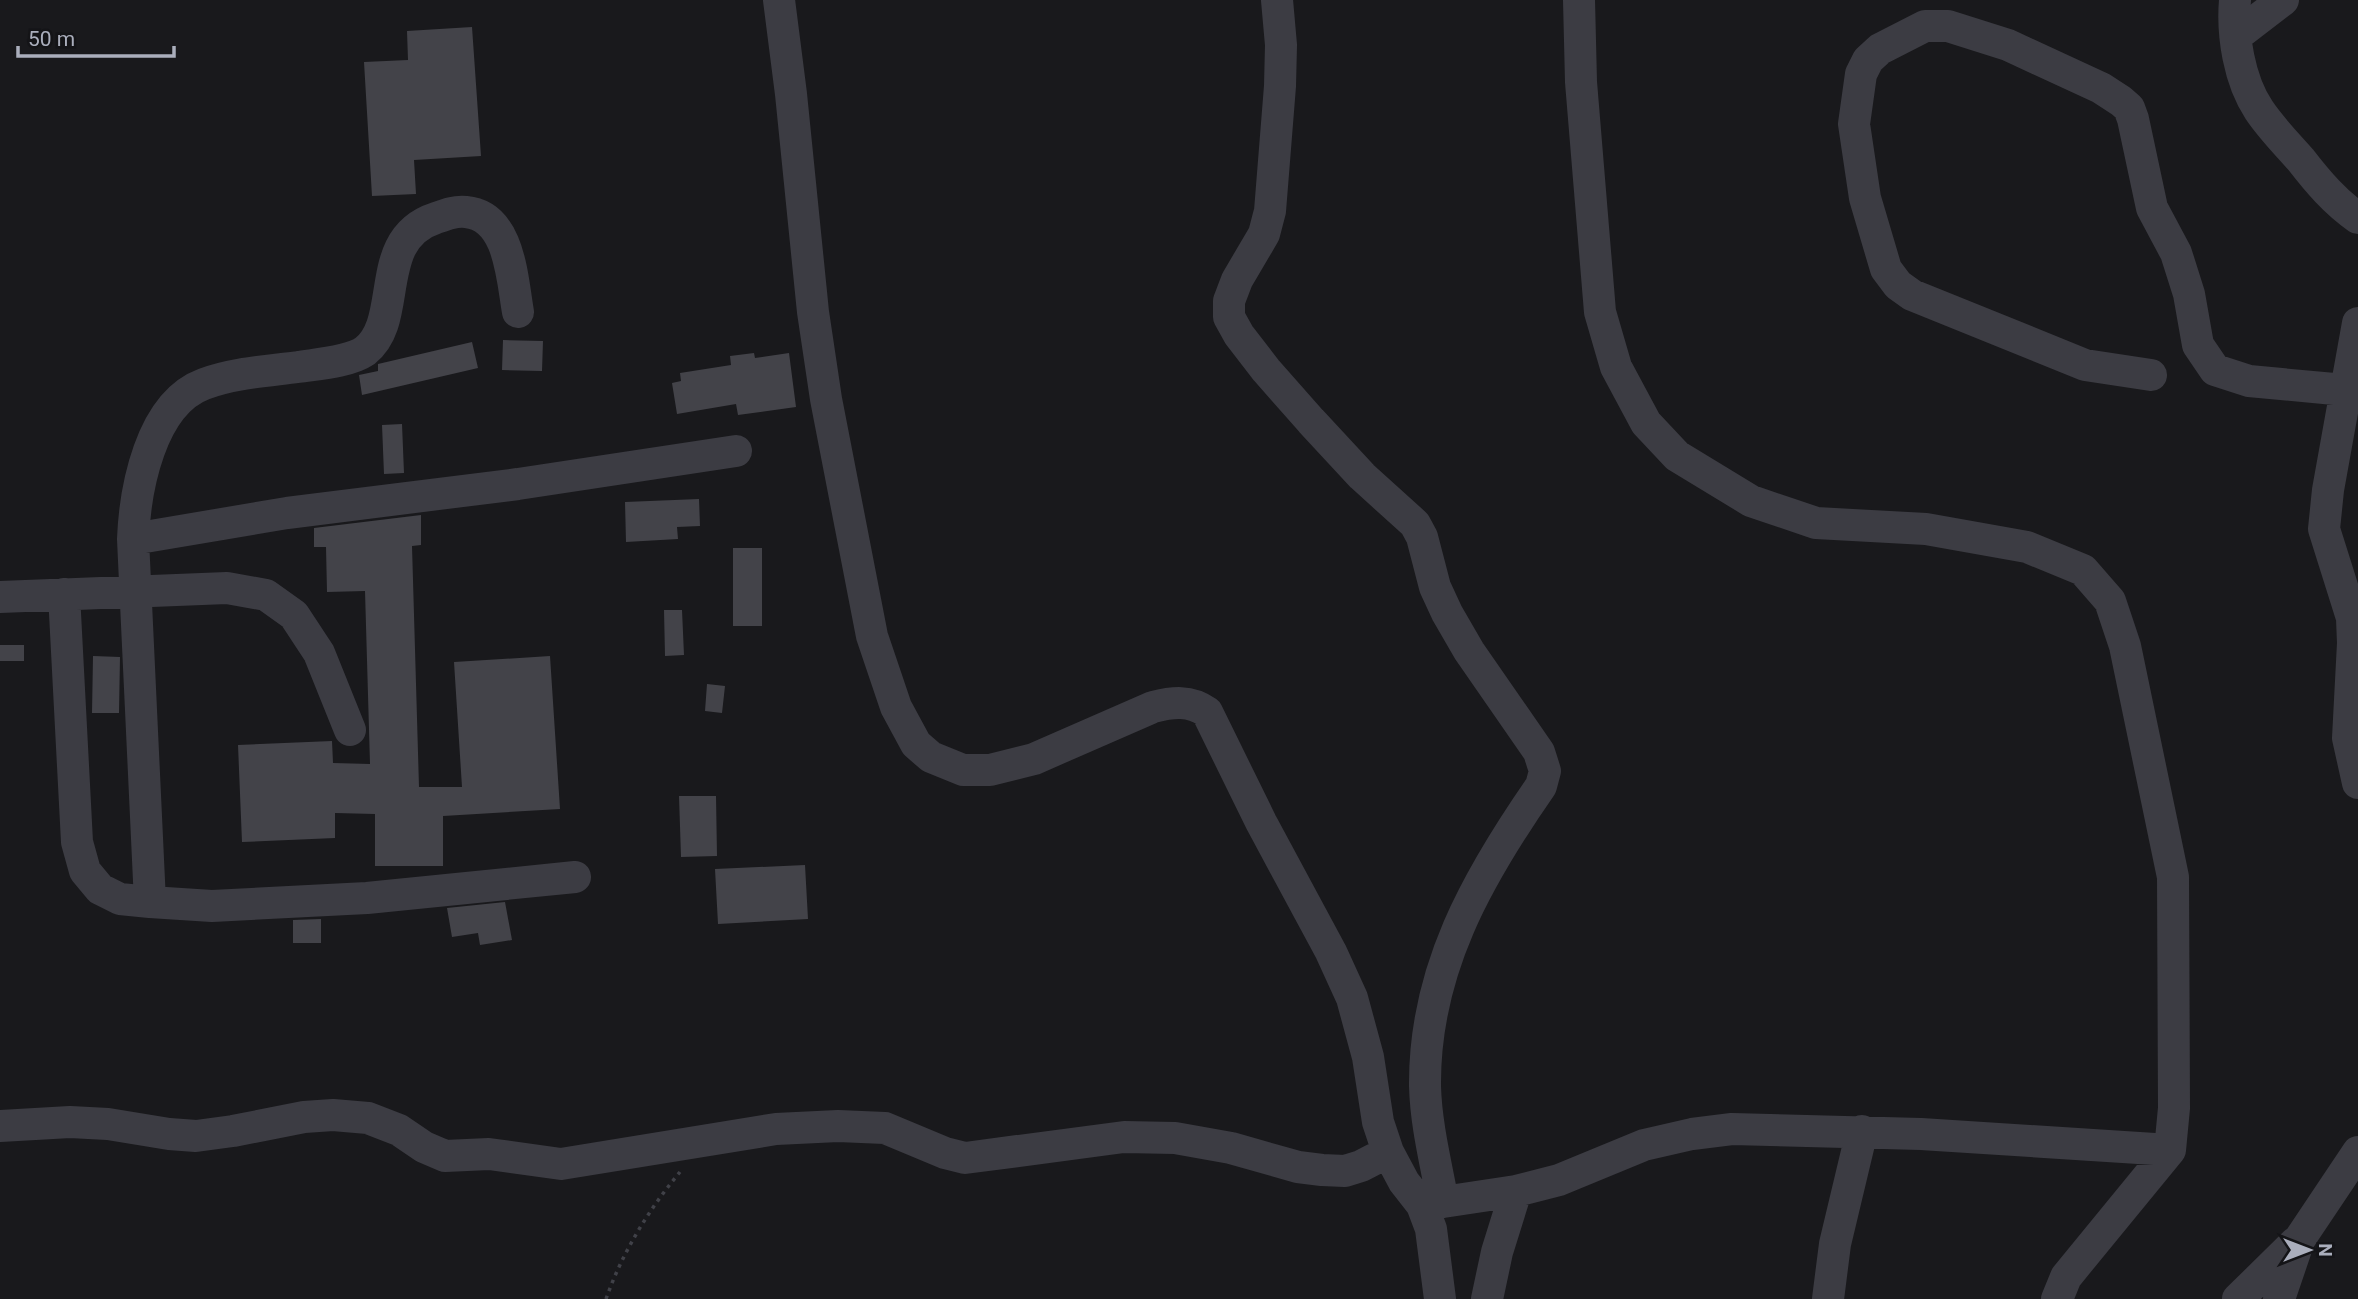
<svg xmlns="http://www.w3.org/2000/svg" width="2358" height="1299" font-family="Roboto,sans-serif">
	<rect width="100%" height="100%" fill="#19191c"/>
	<path fill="#434349" d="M472 27 481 156 414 160 416 194 372 196 364 62 408 60 407 31Z
		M503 340 543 341 542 371 502 370Z
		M472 342 478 368 362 395 359 375 378 371V364Z
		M754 353 755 358 789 353 796 407 738 415 736 404 677 414 672 383 681 381 680 373 731 365 730 356Z
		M402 424 404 473 384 474 382 425Z
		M699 499 700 526 677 527 678 539 626 542 625 502Z
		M421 515V545L412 546 419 787H462L454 662 550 656 560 809 443 816V866H375V814L335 813V838L242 842 238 745 332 741 333 763 370 764 365 591 327 592 326 547H314V528Z
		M733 548H762V626H733Z
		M664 610H682L684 655 665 656Z
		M0 645H24V661H0Z
		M93 656 120 657 119 713H92Z
		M707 684 725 686 722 713 705 711Z
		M679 796H716L717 856 681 857Z
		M805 865 808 919 718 924 715 869Z
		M505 902 512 940 480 945 478 933 452 937 447 908Z
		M321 919V943H293V920Z"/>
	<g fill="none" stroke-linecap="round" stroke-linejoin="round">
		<path stroke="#404148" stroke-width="3.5" stroke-dasharray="3.5 5" stroke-linecap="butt" d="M606 1299C622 1253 649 1209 680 1172"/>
		<path stroke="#3c3c43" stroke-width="32" d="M779 0 791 94 813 312 826 399 872 636 896 707 916 744 931 757 963 770H990L1034 759 1153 707C1173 702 1190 700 1207 712L1261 822 1331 952 1352 998 1368 1057 1378 1122 1388 1152 1404 1182 1422 1205 1431 1229 1440 1299
			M1277 0 1281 45 1280 86 1270 211 1264 234 1237 280 1229 301V317L1239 335 1266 370 1311 421 1362 476 1415 524 1422 537 1435 587 1447 613 1469 651 1539 752 1545 771 1541 786C1477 878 1424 971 1425 1086 1426 1125 1436 1164 1443 1202
			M1579 0 1581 82 1600 312 1616 367 1646 423 1677 456 1751 501 1816 523 1926 529 2027 547 2083 570 2110 601 2125 646 2173 877 2174 1108 2170 1150 2066 1277 2057 1299
			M2235 0C2232 35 2239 80 2259 110 2271 128 2287 144 2301 160 2318 182 2335 202 2358 218
			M2236 36 2283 0
			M2358 323 2328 490 2324 529 2352 618 2353 643 2348 738 2358 783
			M2151 375 2085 365 1912 295 1898 285 1886 269 1865 198 1854 124 1861 74 1868 60 1880 49 1925 26H1948L2008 45 2101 88 2121 101 2129 108 2133 119 2152 208 2176 253 2189 294 2198 345 2215 370 2249 381 2345 390
			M133 539 287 513 518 484 736 451
			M64 594 77 842 85 871 100 889 120 899 150 902 212 906 367 898 575 877
			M0 597 227 588 266 595 294 615 319 653 350 730
			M150 902 133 539C135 490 150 404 204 384 233 373 268 371 298 367 317 364 349 362 365 351 405 320 371 239 436 218 447 214 455 211 466 212 510 216 512 278 518 312
			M0 1126 70 1122 108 1124 169 1134 196 1136 233 1131 304 1117 333 1115 368 1118 399 1130 424 1147 445 1156 489 1154 561 1164 776 1129 838 1126 885 1128 945 1153 965 1158 1124 1137 1175 1138 1231 1148 1298 1167 1322 1170 1345 1171 1361 1166 1388 1152
			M1423 1205 1516 1191 1559 1180 1644 1145 1692 1134 1732 1129 1921 1134 2170 1150
			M1487 1299 1497 1252 1516 1191
			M1828 1299 1835 1244 1862 1131
			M2238 1299 2295 1243
			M2279 1299 2299 1240 2358 1152"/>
	</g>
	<g transform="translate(2309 1250) rotate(90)" stroke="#141417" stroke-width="5" paint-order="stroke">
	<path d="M0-5L12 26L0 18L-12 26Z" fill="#aaaebc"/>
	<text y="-10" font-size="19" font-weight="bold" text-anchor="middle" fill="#aaaebc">N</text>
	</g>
	<path d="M18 46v10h156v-10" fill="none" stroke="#aaaebc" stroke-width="3.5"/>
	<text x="28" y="46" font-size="21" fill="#aaaebc" stroke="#141417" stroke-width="5" paint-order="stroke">50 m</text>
</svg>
